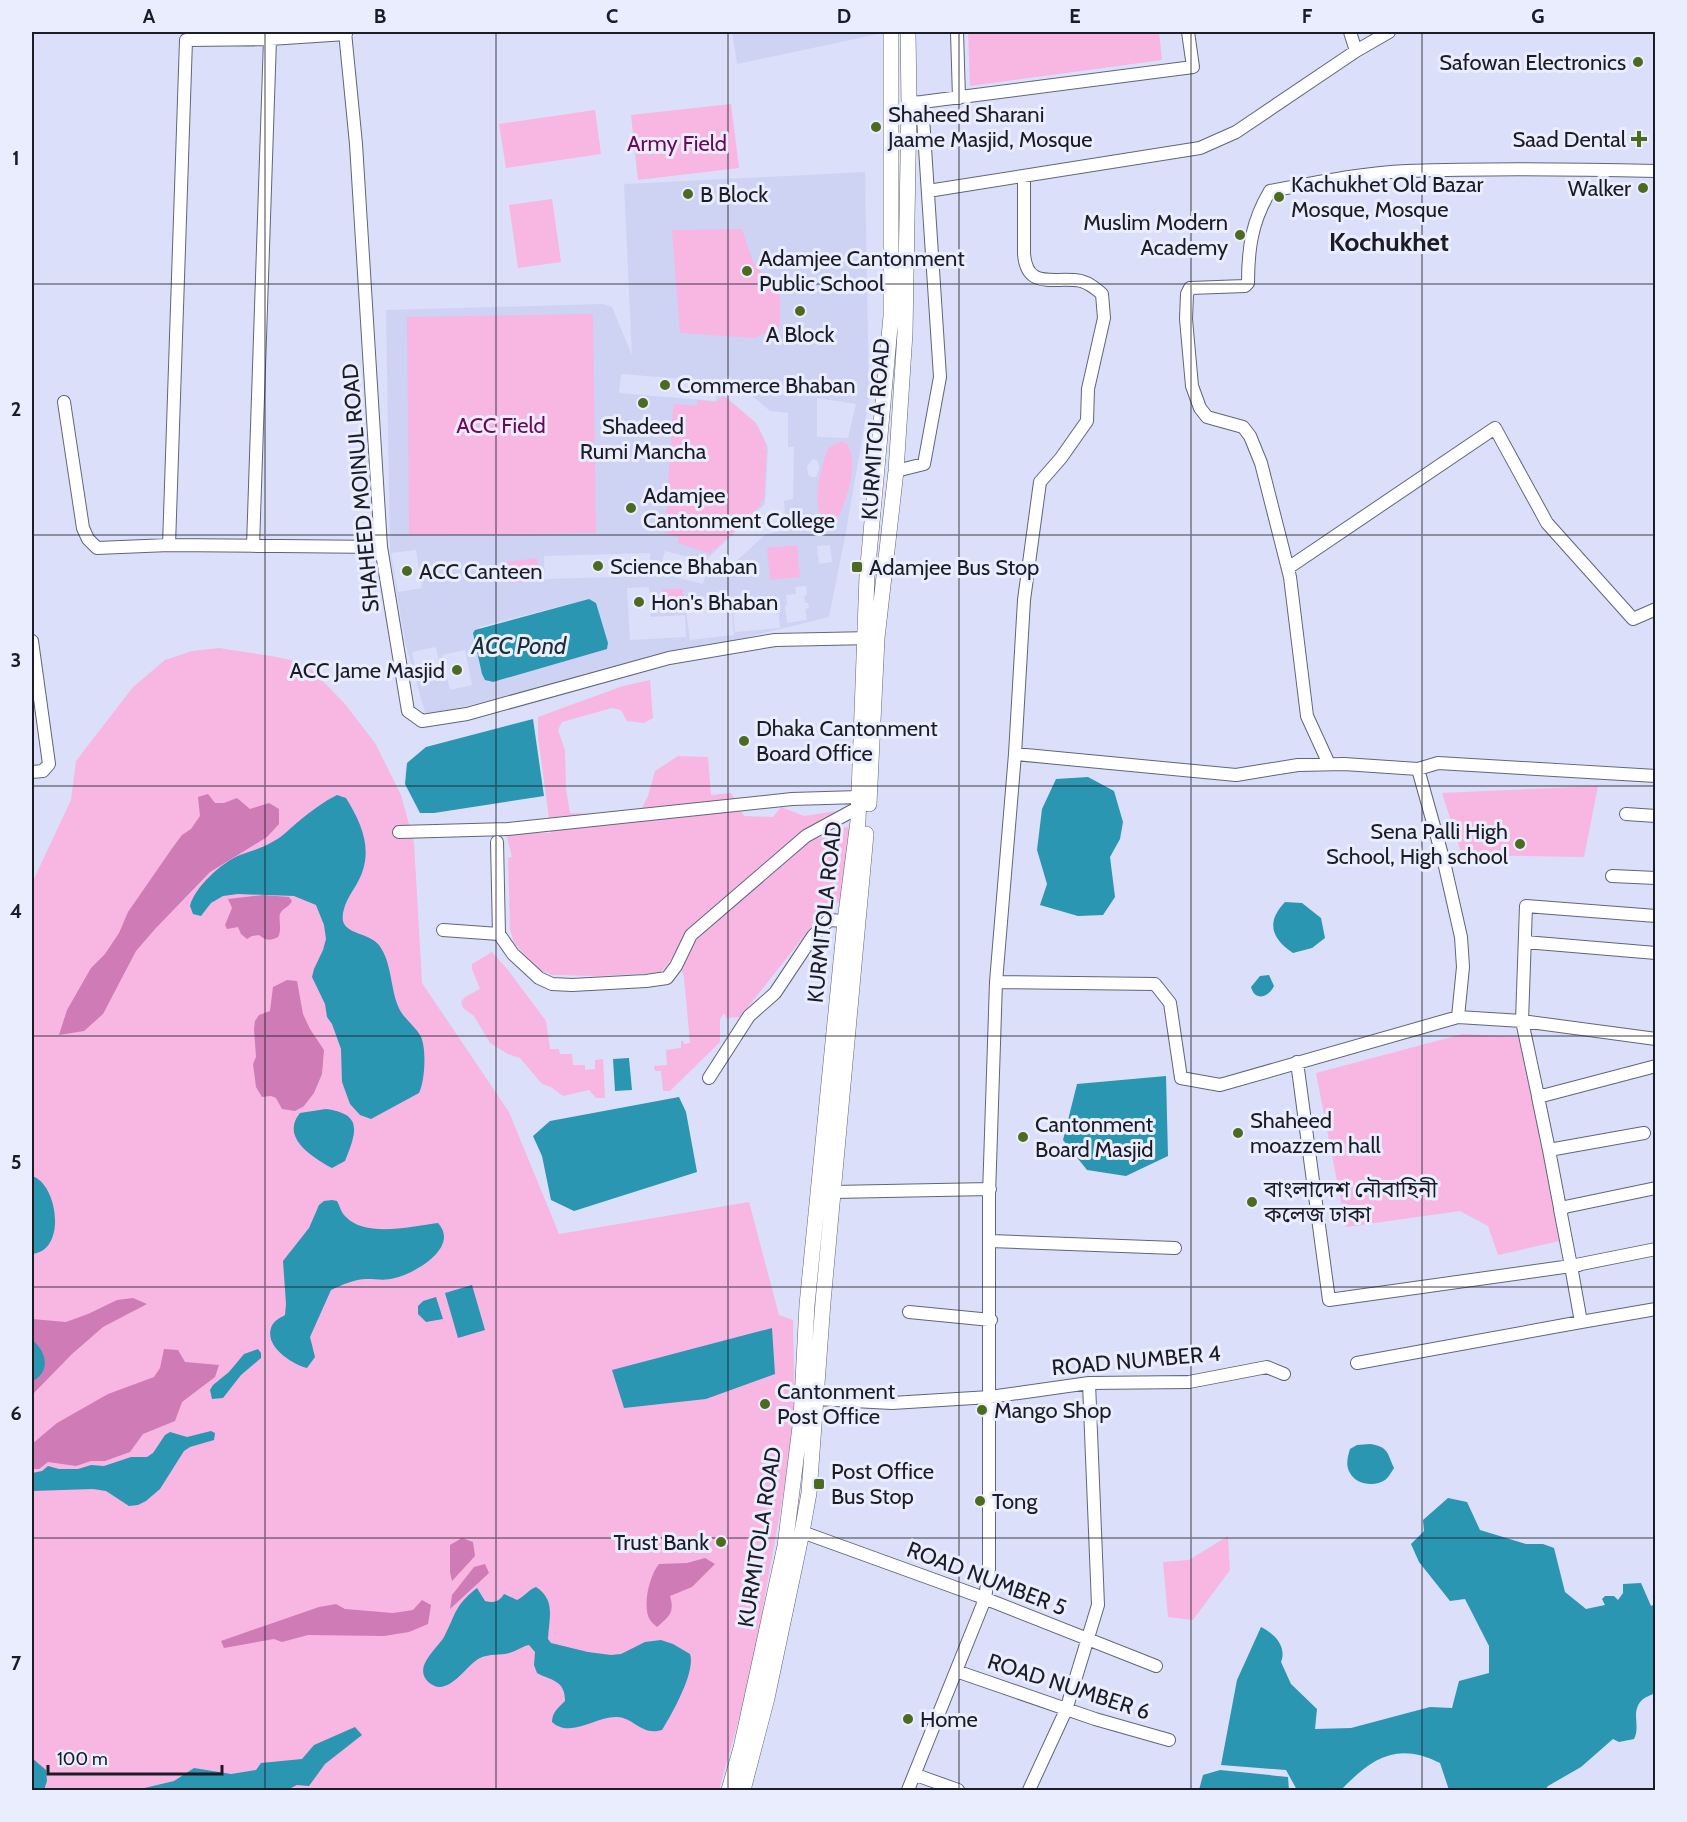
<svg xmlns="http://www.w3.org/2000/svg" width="1687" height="1822" font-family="Cabin,'Noto Sans Bengali',sans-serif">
	<rect width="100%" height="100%" fill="#dbdff9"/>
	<path fill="#ced3f4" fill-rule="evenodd" d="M732 32H878V34L737 64Z
		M865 172 869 399 845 537 829 617 426 716 405 642 390 553 386 310 603 304 612 307 632 355 624 184ZM621 374 710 381 709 388 717 389 716 401 619 393ZM728 375 770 411 788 413V447H794L793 499 784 501 786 530 766 534 721 575 707 559 765 504 768 447 757 424 717 389ZM754 380 792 387 791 396 753 389ZM817 398 856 404 848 438 817 437ZM695 422 759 503 668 534ZM841 441 847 443 850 449 851 475 844 505 821 472 828 448ZM813 459 818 461 819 469 816 477H811L808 474 807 466ZM759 503 761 505 715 550 713 548ZM830 545 832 562 819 564 817 546ZM416 550 422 588 398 592 391 553ZM665 551 709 562 703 584 659 573ZM650 553 651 576 545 579 544 556ZM806 586 807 595 804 596 805 603H808L809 608 805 609 807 620 787 623 785 606 787 605 786 595 796 594 795 587ZM649 587 651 617 685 615 686 637 630 640 627 588ZM589 599 608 646 606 649 494 682H488L479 627ZM710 599 711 606 731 604 734 635 690 640 685 603ZM778 606 780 628 735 632 733 610ZM436 647 441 672 417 676 412 652ZM465 650 472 685 450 690 442 655Z"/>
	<path fill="#f8b6e3" d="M968 32H1159L1162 60 970 86Z
		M731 104 739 168 638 180 631 115Z
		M595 110 601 154 506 168 499 124Z
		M552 199 561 262 518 268 509 205Z
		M742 229 753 262 780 295V326L756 338 680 333 672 230Z
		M593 314 596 533 409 535 407 317Z
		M724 396 756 423 754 426 757 425 767 446 763 449H767L764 501H760L761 505 715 550 712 549 711 554 678 543 679 538 665 533 672 419 674 404 697 406 698 400 715 402Z
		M841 441 847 443C859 463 848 496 839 516L823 519C811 504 821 466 828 448Z
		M797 545 800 577 770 580 767 548Z
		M537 558 540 580 510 583 507 562Z
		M663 589H683L684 611H664Z
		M219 648 271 656 291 660 310 668 345 704 375 743 401 795 414 842 422 983 509 1112 559 1234 749 1202 779 1315 793 1320 795 1427 751 1675 719 1790H32V883L71 800 76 761 133 687 165 660 192 651Z
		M650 680 653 718 644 723 627 721 621 710 612 708 562 722 558 730 565 750 566 789 570 813 614 815 640 812 648 796 655 771 678 756 708 757 711 795 731 793 744 816 773 817 781 807 804 816 843 810 790 841V845L796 848 836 830 854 825 842 898 812 926 740 1017 726 1018 724 1013 720 1019V1042L670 1091H663L661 1071H655L654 1066 667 1065 666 1050 681 1048V1041H683L684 1044 690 1043 684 977 680 966 692 945 703 932 701 917 700 921 681 943 668 964 660 973 598 976 552 975 538 969 514 943 510 929 508 858 512 857 507 837 513 833H551L538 737V717L623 686Z
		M1598 786 1584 857 1462 855 1442 793Z
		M492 952 508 970 546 1021 550 1049H559L560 1054H572L573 1065H585V1070L595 1069V1060L603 1059 605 1098H596L589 1090 563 1096 551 1087 542 1084 520 1058 508 1054 490 1043 474 1016 463 1008 461 1002 465 997 480 989 472 969V964Z
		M1463 1034 1520 1037 1564 1240 1498 1255 1488 1226 1460 1211 1346 1227 1316 1073Z
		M1228 1536 1230 1570 1193 1620 1168 1617 1163 1562 1189 1560Z"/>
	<path fill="#ce7bb6" d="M208 794 215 803H224L237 798 250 809 269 803 279 809V824L267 837 210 872 155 929 136 951 103 1014 84 1031 59 1035 67 1010 91 968 105 954 119 933 128 912 173 847 182 835 191 829 200 816 198 797Z
		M263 895 289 897 292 901C289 907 285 907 281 912 277 917 283 928 278 937 270 941 267 941 259 935L252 936 247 939 241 934 238 927 227 929 225 925 232 908 228 899Z
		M287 980 297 981 303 1014 310 1029 324 1050 322 1074 314 1093 304 1106 295 1111 282 1109 276 1098 271 1096 262 1097 256 1087 253 1064 256 1057 254 1029 255 1021 259 1015 270 1011 273 987Z
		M133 1298 147 1304 103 1327 72 1354 32 1395V1319L66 1322 88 1314 117 1300Z
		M164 1349 178 1350 185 1362 219 1365 215 1377 182 1402 175 1421 143 1434 130 1452 105 1461H91L76 1466 48 1462 39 1469H32V1444L57 1423 108 1394 154 1377 160 1368Z
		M462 1538 473 1542 475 1556 452 1581 450 1572V1545Z
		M705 1558 715 1564 692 1587 670 1596C675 1613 669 1616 657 1627 655 1625 652 1623 650 1620 642 1607 649 1576 659 1564L687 1563Z
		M485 1564 489 1573 450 1609 452 1595 474 1567Z
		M422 1600 431 1605 428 1624 409 1632 384 1636 308 1635 282 1642 274 1639 224 1648 221 1641 319 1607 336 1604 345 1609 393 1613 413 1610Z"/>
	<path fill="#2a96b1" d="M589 599 596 603 608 643 607 649 493 682 485 680 482 674 473 633 475 630Z
		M533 719 544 796 434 813H420L405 784 407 763 426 747Z
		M1088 777 1114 791 1123 822 1120 839 1110 857 1115 897 1103 915 1078 916 1040 905 1047 884 1037 850 1042 809 1056 779Z
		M337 795 346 798C364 827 375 855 355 887 349 896 341 910 343 921 346 934 369 933 379 945 392 963 390 986 398 1006 402 1017 414 1025 420 1035 427 1046 425 1082 419 1093L371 1119 360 1115 350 1104 342 1082 341 1049 332 1024 327 1017 325 1004 312 977 314 969 323 950 326 939 324 925 316 905 294 896 238 894 223 896 211 903 201 916 193 914 190 906C194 888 222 862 240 855 251 851 263 848 274 841 284 836 290 828 299 821 311 811 323 802 337 795Z
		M1285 902 1302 903 1321 918 1325 938 1312 948 1293 953C1271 938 1266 922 1285 902Z
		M1269 975 1274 986C1269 997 1255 1002 1251 987L1260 976Z
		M629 1058 632 1090 615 1091 613 1059Z
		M1166 1076 1168 1156 1126 1176 1087 1170 1063 1140 1077 1084Z
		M679 1097 686 1112 697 1172 574 1211 551 1200 542 1156 533 1136 550 1121Z
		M326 1109C364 1114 356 1133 345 1161L332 1168C312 1157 280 1137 300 1113Z
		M32 1176C57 1183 68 1250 32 1254Z
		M332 1200 337 1201C340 1206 341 1213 346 1217 366 1238 412 1226 438 1223 460 1247 416 1273 395 1278 385 1281 376 1279 367 1279 354 1279 342 1285 331 1290L310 1337 315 1357 307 1368C292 1364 265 1347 271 1328 273 1321 280 1318 285 1315L286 1304 283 1261 309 1228 319 1205 324 1201Z
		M472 1285 485 1330 458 1338 445 1293Z
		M436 1297 443 1319 426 1322 418 1314V1306L423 1301Z
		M772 1328 775 1374 706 1399 624 1408 612 1370Z
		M32 1340C47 1351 51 1373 32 1381Z
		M258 1349 261 1353V1358L241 1375 223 1398 212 1399 210 1390 213 1385 229 1372 244 1354Z
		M211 1431 215 1433 214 1440 190 1447 184 1451 160 1489 146 1501 138 1505 129 1506 106 1491 93 1489 32 1491V1473L42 1471 48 1466 59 1469H78L91 1465 104 1466 131 1457H147L153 1453 165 1435 170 1432 187 1437Z
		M1370 1444C1389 1447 1387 1453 1394 1468 1392 1471 1389 1477 1385 1480 1375 1487 1356 1485 1350 1473 1345 1465 1348 1456 1350 1449L1357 1445Z
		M1448 1498 1467 1502 1480 1530 1526 1544H1543L1554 1548 1565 1592 1586 1609 1605 1605 1602 1599 1605 1596H1614L1618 1600 1623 1593V1584L1641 1583 1651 1606 1655 1604 1656 1693C1651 1695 1645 1697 1642 1700 1630 1712 1641 1726 1634 1739L1619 1742 1613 1739 1581 1767 1548 1786 1545 1790H1449L1440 1763C1396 1741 1371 1759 1341 1790H1297L1286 1770 1221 1765 1237 1680 1261 1627C1275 1634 1287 1647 1281 1662L1291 1684 1317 1709 1315 1729 1351 1728 1430 1707 1452 1708 1459 1681 1489 1673V1646L1465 1599 1450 1601 1419 1562 1411 1544 1424 1531 1423 1520Z
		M536 1587C556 1600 549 1618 548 1639L551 1643 588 1652 611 1655 621 1654 645 1642 661 1640 673 1644 690 1654C696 1671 672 1714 662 1730 641 1736 635 1718 617 1717 596 1716 570 1739 552 1722 552 1712 559 1707 565 1701 565 1680 552 1681 537 1673L534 1665 535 1652 529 1645C523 1646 518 1650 512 1652 502 1656 490 1653 480 1658 468 1663 449 1697 431 1684 410 1669 437 1649 444 1637 456 1614 454 1606 477 1588L485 1601C494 1603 499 1602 504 1594L517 1600C525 1596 528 1590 536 1587Z
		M355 1727 362 1735 325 1764 309 1786 297 1785 287 1790H136L174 1781 194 1768 231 1774 256 1770 261 1763 302 1759 314 1745Z
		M32 1758 46 1770 47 1781 44 1790H32Z
		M1220 1770 1288 1777 1289 1790H1199L1203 1775Z"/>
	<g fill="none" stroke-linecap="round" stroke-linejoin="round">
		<g stroke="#61657b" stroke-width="14">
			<path id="minor" d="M345 32 356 144 381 547 408 711 422 721 467 714 669 658 775 640 872 638
				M957 32 959 98
				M1350 32 1356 51
				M922 102 1193 67 1188 32
				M928 191 1200 148 1236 132 1356 51 1389 32
				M64 402 83 528 88 539 97 548 169 545 381 547
				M896 471 924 464 940 377 922 102 909 103
				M169 545 186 40 270 39 346 34
				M253 546 270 39
				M1288 568 1495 428 1547 523 1633 619 1656 609
				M32 641 49 764 43 771 32 772
				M1015 754 1236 775 1298 765 1344 764 1418 769 1438 763 1656 776
				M1329 764 1307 716 1290 577 1261 463 1250 436 1243 427 1207 417 1200 408 1192 386 1186 319 1187 294 1190 288 1245 286 1248 283C1248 248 1252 221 1270 191 1315 183 1361 173 1407 171 1490 168 1573 169 1656 171
				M1418 769 1444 862 1461 937 1463 967 1458 1017
				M1626 814 1656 816
				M399 832 508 829 792 799 859 797 866 800
				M497 842 499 934 513 954 539 978 552 984 572 985 646 981 667 978 676 966 691 935 806 836 863 805
				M1612 876 1656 878
				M443 930 499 934
				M1525 942 1656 953
				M996 982 1155 984 1170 1003 1181 1078 1220 1085 1458 1017 1522 1021 1656 1039
				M1297 1062 1329 1300 1571 1266
				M1656 1066 1538 1097 1549 1150 1644 1133 1549 1150 1560 1208 1656 1188
				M709 1078 749 1016 775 993 813 936 829 920 845 921 854 925
				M1544 1095 1538 1096 1522 1021 1526 906 1656 916
				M833 1192 990 1189
				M1566 1207 1560 1209 1571 1266 1656 1249
				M990 1241 1175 1248
				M1579 1265 1571 1266 1581 1322 1656 1309
				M909 1312 991 1320
				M1357 1363 1581 1322
				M816 1399 892 1403 990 1397 1089 1383 1189 1382 1267 1367 1284 1374
				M802 1532 976 1595 1156 1666
				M956 1671 1095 1719 1169 1740
				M916 1775 958 1790
				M908 1790 985 1599 989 1569V1195L996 982 1015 754 1024 600 1040 482 1061 458 1087 421 1088 389 1104 318 1102 294C1095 288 1089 283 1081 281 1055 276 1027 291 1024 254V176
				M1029 1790 1066 1710 1098 1605 1089 1383"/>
		</g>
		<g stroke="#61657b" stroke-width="16">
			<path id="major" d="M869 804 877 638 896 471 905 333 909 103 908 32
				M729 1790 741 1748 785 1546 801 1419 807 1305 845 921 858 821 867 576 891 316V32
				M743 1790 767 1698 802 1532 809 1493 823 1302 866 834"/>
		</g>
		<use href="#minor" stroke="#fff" stroke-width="12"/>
		<use href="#major" stroke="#fff" stroke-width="15"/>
	</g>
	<path fill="none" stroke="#1b1c25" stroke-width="1.5" stroke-opacity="0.55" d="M265 32V1790M496 32V1790M728 32V1790M959 32V1790M1191 32V1790M1422 32V1790M32 284H1656M32 535H1656M32 786H1656M32 1036H1656M32 1287H1656M32 1538H1656"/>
	<g fill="#4c6b20" stroke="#eaedfd" stroke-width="2">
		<circle cx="1638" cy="62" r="6"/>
		<circle cx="876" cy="127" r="6"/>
		<path d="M1636 130h6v6h6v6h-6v6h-6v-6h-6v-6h6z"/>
		<circle cx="1643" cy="188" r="6"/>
		<circle cx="688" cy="194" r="6"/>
		<circle cx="1279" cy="197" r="6"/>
		<circle cx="1240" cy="235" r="6"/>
		<circle cx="747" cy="271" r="6"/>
		<circle cx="800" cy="311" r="6"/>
		<circle cx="665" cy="385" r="6"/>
		<circle cx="643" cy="403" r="6"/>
		<circle cx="631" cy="508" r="6"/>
		<circle cx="598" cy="566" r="6"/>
		<rect x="851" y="561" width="12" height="12" rx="3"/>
		<circle cx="407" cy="571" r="6"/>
		<circle cx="639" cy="602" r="6"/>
		<circle cx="457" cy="670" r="6"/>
		<circle cx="744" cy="741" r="6"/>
		<circle cx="1520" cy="844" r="6"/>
		<circle cx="1238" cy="1133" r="6"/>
		<circle cx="1023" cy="1137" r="6"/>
		<circle cx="1252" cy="1202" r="6"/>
		<circle cx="765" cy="1404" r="6"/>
		<circle cx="982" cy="1410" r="6"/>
		<rect x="813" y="1478" width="12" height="12" rx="3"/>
		<circle cx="980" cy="1501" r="6"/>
		<circle cx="721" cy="1542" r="6"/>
		<circle cx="908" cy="1719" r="6"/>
	</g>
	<g text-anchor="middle" stroke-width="6" stroke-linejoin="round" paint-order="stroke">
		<g font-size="22" fill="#1b1c25" stroke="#eaedfd" text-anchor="start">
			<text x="1626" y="70" text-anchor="end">Safowan Electronics</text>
			<text x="888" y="122">Shaheed Sharani<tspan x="888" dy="25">Jaame Masjid, Mosque</tspan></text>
			<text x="1626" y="147" text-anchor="end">Saad Dental</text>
			<text x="1291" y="192">Kachukhet Old Bazar<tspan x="1291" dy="25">Mosque, Mosque</tspan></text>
			<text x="1631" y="196" text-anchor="end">Walker</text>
			<text x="700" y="202">B Block</text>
			<text x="1228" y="230" text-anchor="end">Muslim Modern<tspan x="1228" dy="25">Academy</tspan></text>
			<text x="759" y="266">Adamjee Cantonment<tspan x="759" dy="25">Public School</tspan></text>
			<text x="800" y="342" text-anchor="middle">A Block</text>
			<text x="677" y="393">Commerce Bhaban</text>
			<text x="643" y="434" text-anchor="middle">Shadeed<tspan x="643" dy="25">Rumi Mancha</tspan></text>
			<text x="643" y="503">Adamjee<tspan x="643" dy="25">Cantonment College</tspan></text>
			<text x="610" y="574">Science Bhaban</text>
			<text x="869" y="575">Adamjee Bus Stop</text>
			<text x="419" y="579">ACC Canteen</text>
			<text x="651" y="610">Hon's Bhaban</text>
			<text x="445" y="678" text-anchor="end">ACC Jame Masjid</text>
			<text x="756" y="736">Dhaka Cantonment<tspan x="756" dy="25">Board Office</tspan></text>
			<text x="1508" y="839" text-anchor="end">Sena Palli High<tspan x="1508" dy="25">School, High school</tspan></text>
			<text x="1250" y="1128">Shaheed<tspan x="1250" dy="25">moazzem hall</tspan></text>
			<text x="1035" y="1132">Cantonment<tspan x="1035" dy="25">Board Masjid</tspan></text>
			<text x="1264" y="1197">বাংলাদেশ নৌবাহিনী<tspan x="1264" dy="25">কলেজ ঢাকা</tspan></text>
			<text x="777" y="1399">Cantonment<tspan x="777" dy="25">Post Office</tspan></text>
			<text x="994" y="1418">Mango Shop</text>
			<text x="831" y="1479">Post Office<tspan x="831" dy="25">Bus Stop</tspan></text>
			<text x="992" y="1509">Tong</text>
			<text x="709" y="1550" text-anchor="end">Trust Bank</text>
			<text x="920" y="1727">Home</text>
		</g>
		<g font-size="22" fill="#70075c" stroke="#eaedfd">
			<text x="677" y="151">Army Field</text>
			<text x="501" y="433">ACC Field</text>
		</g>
		<g font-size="22" fill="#1b1c25" stroke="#eaedfd">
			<text transform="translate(875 429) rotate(-86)" y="8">KURMITOLA ROAD</text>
			<text transform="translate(360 488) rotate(-95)" y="8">SHAHEED MOINUL ROAD</text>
			<text transform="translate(824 912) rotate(-84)" y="8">KURMITOLA ROAD</text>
			<text transform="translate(1136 1360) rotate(-5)" y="8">ROAD NUMBER 4</text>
			<text transform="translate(759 1537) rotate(-81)" y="8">KURMITOLA ROAD</text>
			<text transform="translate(987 1578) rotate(21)" y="8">ROAD NUMBER 5</text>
			<text transform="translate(1069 1686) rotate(18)" y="8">ROAD NUMBER 6</text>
		</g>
		<g font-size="24" font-style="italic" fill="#182f36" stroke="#eaedfd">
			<text x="519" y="654">ACC Pond</text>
		</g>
		<g font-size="26" font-weight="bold" fill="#1b1c25" stroke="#eaedfd">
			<text x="1389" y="251">Kochukhet</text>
		</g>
	</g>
	<rect width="1687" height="1822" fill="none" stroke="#eaedfd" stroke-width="66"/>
	<path d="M48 1765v9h174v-9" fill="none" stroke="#1b1c25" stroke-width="3"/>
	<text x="57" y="1765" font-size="18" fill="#1b1c25" stroke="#eaedfd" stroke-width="4.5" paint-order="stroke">100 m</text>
	<rect x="33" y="33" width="1621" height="1756" fill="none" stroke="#1b1c25" stroke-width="2"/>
	<g font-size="20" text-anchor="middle" font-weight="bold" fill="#1b1c25">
		<text x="149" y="23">A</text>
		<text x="380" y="23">B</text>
		<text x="612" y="23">C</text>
		<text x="844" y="23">D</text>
		<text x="1075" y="23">E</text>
		<text x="1307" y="23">F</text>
		<text x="1538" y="23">G</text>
		<text x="16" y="165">1</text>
		<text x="16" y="416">2</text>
		<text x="16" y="667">3</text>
		<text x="16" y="918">4</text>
		<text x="16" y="1169">5</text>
		<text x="16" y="1420">6</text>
		<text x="16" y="1670">7</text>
	</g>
</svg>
